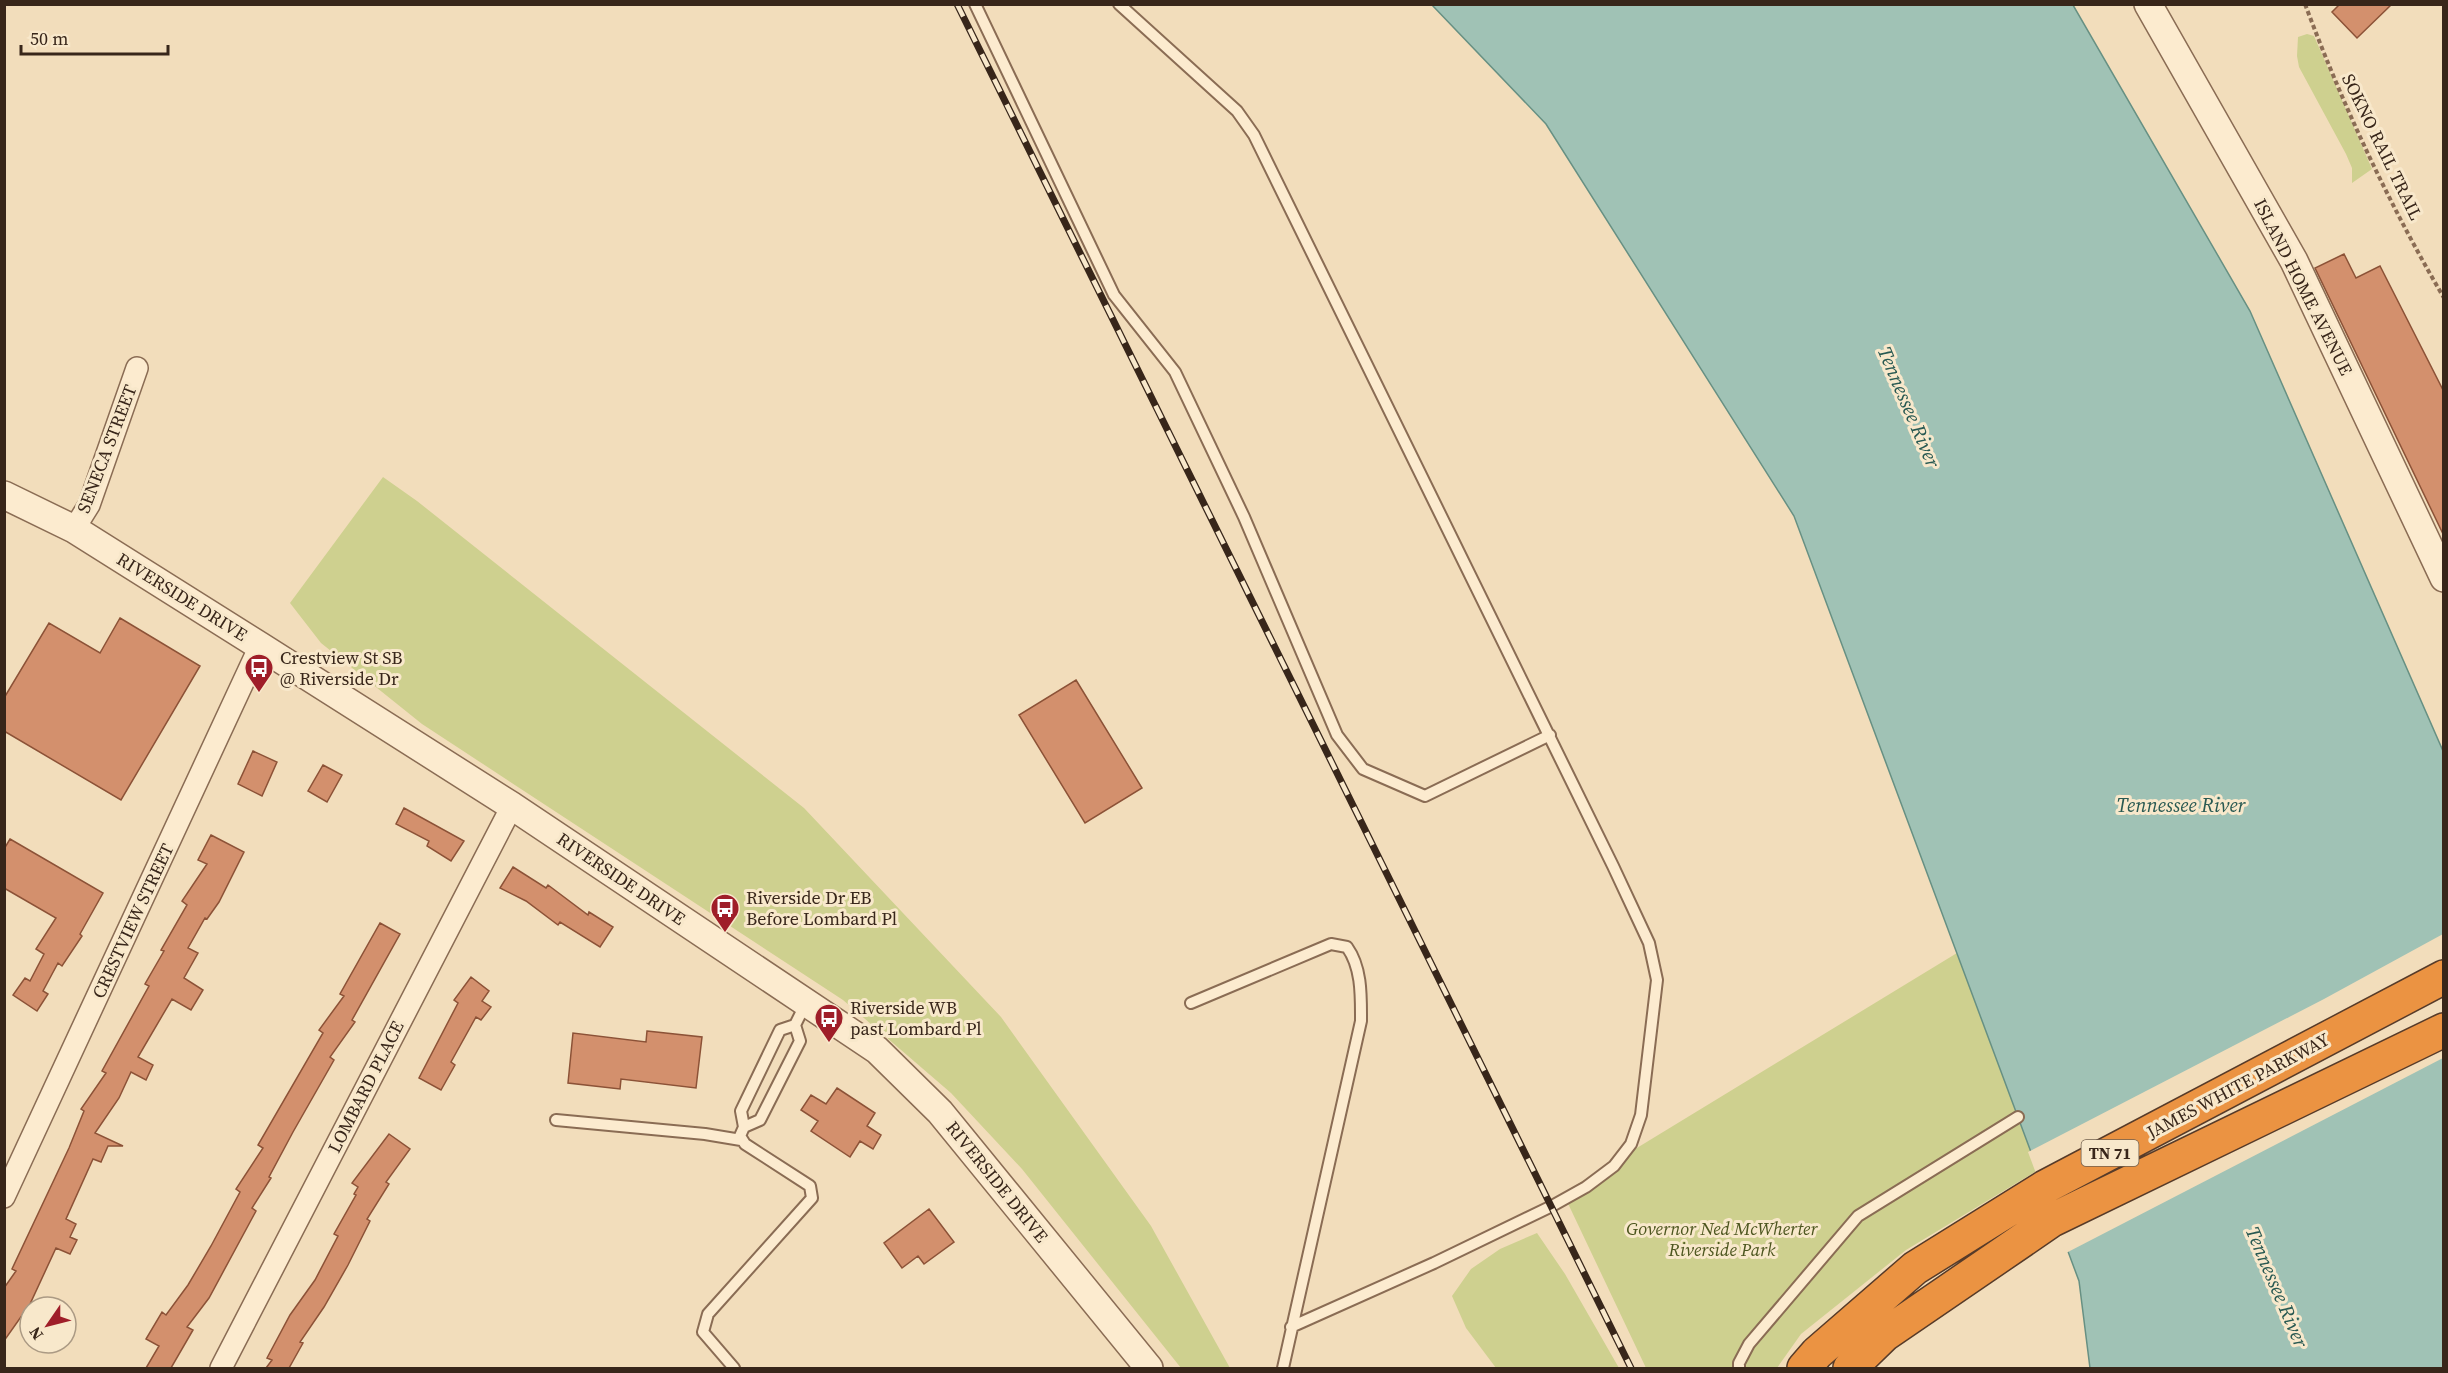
<svg xmlns="http://www.w3.org/2000/svg" width="2448" height="1373" font-family="'Source Serif 4',serif">
	<rect width="100%" height="100%" fill="#f2ddbb"/>
	<path fill="#ced08f" d="M2307 34 2314 36 2372 169 2352 183V168L2346 154 2299 67 2297 56 2298 37Z
		M383 477 417 501 804 808 1001 1017 1151 1226 1230 1368H1181L1022 1169 951 1093 843 1000 422 724 321 643 290 603Z
		M1957 953 2038 1170 1906 1250 1801 1334 1777 1368H1646L1563 1193Z
		M1537 1233 1565 1274 1619 1368H1496L1466 1328 1452 1296 1471 1269 1500 1249Z"/>
	<path fill="#a0c2b5" stroke="#679083" stroke-width="1.5" d="M1432 5H2073L2250 311 2443 751V1368H2090L2079 1281 1794 516 1546 124Z"/>
	<path fill="#f2ddbb" d="M2443 934V1058L2066 1253 2028 1152 2324 999Z"/>
	<path fill="#d3906d" stroke="#8c5237" stroke-width="1.5" d="M2340 4H2392L2357 38 2332 12Z
		M2344 254 2356 278 2380 266 2444 392V536L2315 268Z
		M120 618 200 666 121 800 4 731V698L49 623 100 653Z
		M1076 680 1142 788 1085 823 1019 715Z
		M253 751 277 762 262 796 238 784Z
		M323 765 342 775 327 802 308 791Z
		M404 808 464 841 451 861 427 846 429 841 396 824Z
		M211 835 244 852 219 902 207 919 205 918 188 948 198 953 184 978 203 990 191 1010 172 999 138 1057 153 1065 146 1080 131 1072 119 1098 95 1133 123 1146H108L101 1162 93 1159 66 1219 76 1224 70 1237 77 1240 70 1254 56 1248 30 1304 4 1341V1288L16 1271 12 1269 69 1148 84 1111 81 1109 106 1073 102 1071 149 986 145 984 164 951 161 950 187 905 182 901 207 864 198 860Z
		M10 839 103 893 80 934 82 936 62 966 58 963 43 991 48 994 37 1011 13 995 25 978 30 981 44 954 36 949 56 918 4 888V849Z
		M513 867 546 888 548 885 588 915 589 912 613 927 600 947 560 922 558 925 526 901 500 888Z
		M380 923 400 934 352 1020 355 1022 330 1057 334 1060 293 1132 269 1177 271 1178 252 1208 256 1211 209 1298 187 1327 193 1330 171 1368H146L159 1346 146 1339 162 1312 166 1315 188 1285 211 1246 240 1192 236 1189 263 1148 258 1145 323 1033 319 1030 344 996 340 994Z
		M471 977 489 991 482 1001 491 1007 481 1020 476 1017 451 1062 455 1065 441 1090 419 1078 458 1003 454 1000Z
		M647 1031 702 1037 696 1088 621 1079 620 1089 568 1083 573 1033 646 1042Z
		M837 1088 875 1113 867 1126 881 1135 873 1149 860 1141 850 1157 811 1131 818 1121 801 1110 811 1095 826 1104Z
		M389 1134 410 1149 386 1182 389 1184 367 1219 370 1221 348 1265 324 1307 300 1342 303 1343 289 1368H266L272 1360 267 1358 290 1315 315 1280 338 1236 334 1234 356 1195 354 1194 358 1187 352 1183Z
		M929 1209 954 1242 924 1264 918 1256 902 1268 884 1243Z"/>
	<g fill="none" stroke-linecap="round" stroke-linejoin="round">
		<g stroke="#8a6c54" stroke-width="14">
			<path id="service" d="M975 4 1114 295 1175 372 1244 517 1337 735 1363 769 1425 796 1550 735
				M1119 4 1237 111 1254 135 1613 866 1649 943 1657 980 1641 1115 1631 1144 1614 1166 1586 1187 1552 1206 1434 1263 1291 1327
				M1191 1003 1331 944 1347 947C1362 968 1361 996 1361 1021L1283 1368
				M556 1120 705 1134 741 1140
				M744 1127 760 1120 800 1041 795 1025
				M734 1368 703 1332 708 1314 812 1198 810 1186 745 1144 740 1136 744 1127 741 1111 780 1030 795 1025 806 1003
				M1739 1368V1363L1749 1344 1858 1216 2018 1117"/>
		</g>
		<g stroke="#8a6c54" stroke-width="24">
			<path id="minor" d="M74 529 89 505 137 368
				M4 1197 260 646
				M221 1368 512 806"/>
		</g>
		<g stroke="#8a6c54" stroke-width="30">
			<path id="tertiary" d="M2148 4 2294 261 2444 578
				M4 495 74 529 260 646 512 806 877 1050 940 1112 1149 1368"/>
		</g>
		<g stroke="#573b29" stroke-width="36">
			<path id="motorway" d="M1804 1368 1817 1353 1915 1268 2045 1187 2444 977
				M1850 1368 1884 1335 2052 1220 2444 1030"/>
		</g>
		<path stroke="#8a6c54" stroke-width="4" stroke-dasharray="4.5 3" stroke-linecap="butt" d="M2305 4C2343 106 2389 204 2444 298"/>
		<use href="#service" stroke="#fcebcf" stroke-width="10"/>
		<use href="#minor" stroke="#fcebcf" stroke-width="21"/>
		<use href="#tertiary" stroke="#fcebcf" stroke-width="27"/>
		<use href="#motorway" stroke="#eb9342" stroke-width="33"/>
		<g stroke="#38261a" stroke-width="7">
			<path id="rail" d="M957 4 1631 1368"/>
		</g>
		<use href="#rail" stroke="#f8e8cb" stroke-width="4.5" stroke-dasharray="14" stroke-linecap="butt"/>
	</g>
	<defs>
		<g id="bus-pin" transform="scale(1.5)"><path d="M0 17L-7.5 6A9.5 9.5 0 1 1 7.5 6Z" fill="#9f1e29" stroke="#f8e8cb"/><path d="M-5-6H5V4H4V6H2V4H-2V6H-4V4H-5ZM-3.5-4V0h7V-4ZM-3.5 1.2v1.5H-2V1.2ZM2 1.2v1.5H3.5V1.2Z" fill="#fff"/></g>
	</defs>
	<g fill-rule="evenodd">
		<use href="#bus-pin" x="259" y="668"/>
		<use href="#bus-pin" x="725" y="908"/>
		<use href="#bus-pin" x="829" y="1018"/>
	</g>
	<g text-anchor="middle" stroke-width="6" stroke-linejoin="round" paint-order="stroke">
		<rect fill="#f8e8cb" stroke="#72604f" stroke-width="1.5" x="2081.5" y="1140" width="57" height="26" rx="4.5"/>
		<g font-size="16" font-weight="bold" fill="#38261a">
			<text x="2110" y="1159">TN 71</text>
		</g>
		<g font-size="18" fill="#38261a" stroke="#f8e8cb">
			<text transform="translate(2382 147) rotate(64)" y="6">SOKNO RAIL TRAIL</text>
			<text transform="translate(2303 287) rotate(63)" y="6">ISLAND HOME AVENUE</text>
			<text transform="translate(107 449) rotate(-69)" y="6">SENECA STREET</text>
			<text transform="translate(182 597) rotate(32)" y="6">RIVERSIDE DRIVE</text>
			<text transform="translate(621 879) rotate(34)" y="6">RIVERSIDE DRIVE</text>
			<text transform="translate(133 921) rotate(-65)" y="6">CRESTVIEW STREET</text>
			<text transform="translate(2238 1086) rotate(-28)" y="6">JAMES WHITE PARKWAY</text>
			<text transform="translate(366 1087) rotate(-63)" y="6">LOMBARD PLACE</text>
			<text transform="translate(997 1182) rotate(51)" y="6">RIVERSIDE DRIVE</text>
		</g>
		<g font-size="18" fill="#38261a" stroke="#f8e8cb" text-anchor="start">
			<text x="280" y="664">Crestview St SB<tspan x="280" dy="21">@ Riverside Dr</tspan></text>
			<text x="746" y="904">Riverside Dr EB<tspan x="746" dy="21">Before Lombard Pl</tspan></text>
			<text x="850" y="1014">Riverside WB<tspan x="850" dy="21">past Lombard Pl</tspan></text>
		</g>
		<g font-size="18" font-style="italic" fill="#4d561f" stroke="#f8e8cb">
			<text x="1722" y="1235">Governor Ned McWherter<tspan x="1722" dy="21">Riverside Park</tspan></text>
		</g>
		<g font-size="20" font-style="italic" fill="#285952" stroke="#f8e8cb">
			<text transform="translate(1909 407) rotate(67)" y="7">Tennessee River</text>
			<text x="2181" y="812">Tennessee River</text>
			<text transform="translate(2277 1287) rotate(67)" y="7">Tennessee River</text>
		</g>
	</g>
	<rect width="2448" height="1373" fill="none" stroke="#38261a" stroke-width="12"/>
	<g transform="translate(48 1325) rotate(235)"><circle r="28" fill="#f8e8cb" stroke="#ab9a84" stroke-width="1.5"/>
	<path d="M0-4.5L10 22L0 15L-10 22Z" fill="#9f1e29"/>
	<text y="-9" font-size="16" font-weight="bold" text-anchor="middle" fill="#38261a">N</text>
	</g>
	<path d="M21 45v9h147v-9" fill="none" stroke="#38261a" stroke-width="3"/>
	<text x="30" y="45" font-size="18" fill="#38261a" stroke="#f8e8cb" stroke-width="4.5" paint-order="stroke">50 m</text>
</svg>
